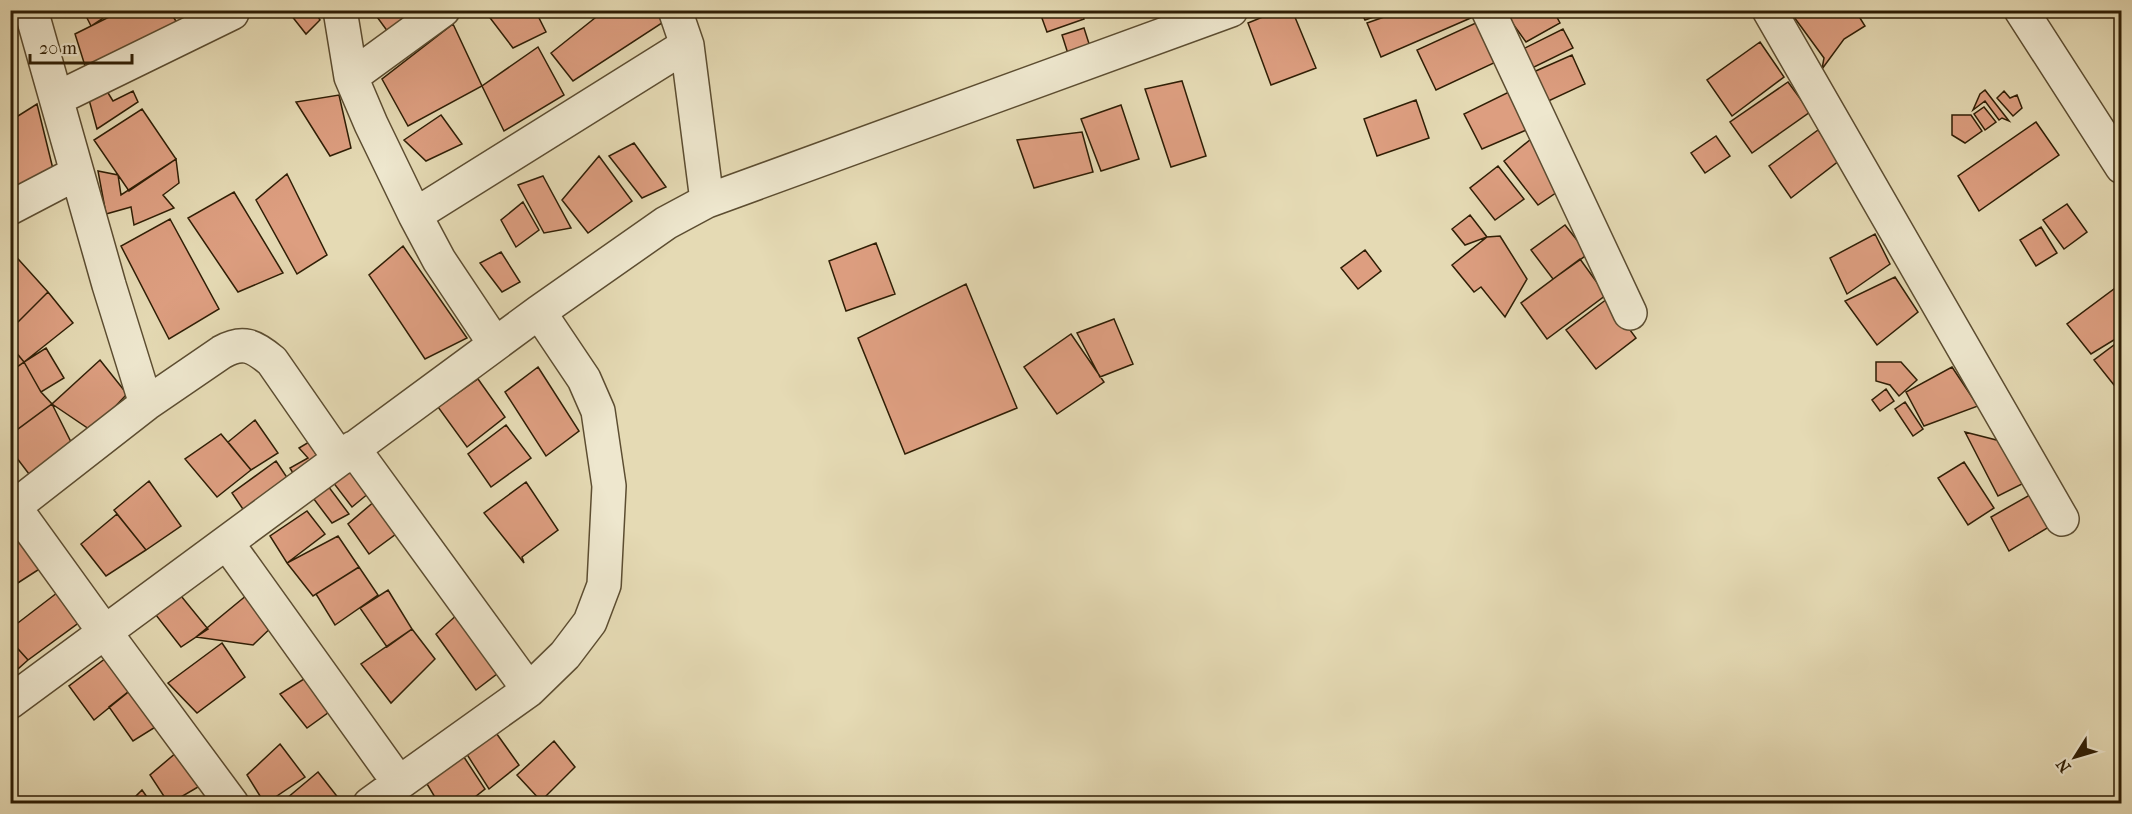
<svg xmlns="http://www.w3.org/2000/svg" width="2132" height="814" font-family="'IM FELL French Canon',serif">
	<rect width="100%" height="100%" fill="#e5dab4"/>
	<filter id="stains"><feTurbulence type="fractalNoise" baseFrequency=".00333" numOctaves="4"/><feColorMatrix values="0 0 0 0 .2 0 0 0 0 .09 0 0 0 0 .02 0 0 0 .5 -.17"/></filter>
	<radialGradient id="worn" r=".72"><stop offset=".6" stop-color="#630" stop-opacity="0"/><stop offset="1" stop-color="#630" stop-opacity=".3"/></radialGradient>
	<path fill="#dd9e80" stroke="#2f1e05" stroke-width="1.5" d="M83 10H115L91 26Z
		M123 10H169L179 26 86 69 75 34Z
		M287 10H314L320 20 306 34Z
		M372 10H423L388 32Z
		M484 10H535L546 32 513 48Z
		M605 10H657L662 23 573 81 551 53Z
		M1039 10H1081L1084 19 1047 32Z
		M1280 10H1292L1316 68 1271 85 1248 23Z
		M1360 10H1393L1365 20Z
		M1404 10H1429L1473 17 1381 57 1367 23Z
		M1449 10H1470L1473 17Z
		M1503 10H1553L1560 23 1526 42Z
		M1801 10H1855L1865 26 1844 39 1822 69 1824 58 1794 17Z
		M1478 22 1496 62 1436 90 1417 50Z
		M453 24 482 86 408 126 382 79Z
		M1084 28 1092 53 1070 60 1062 35Z
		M1563 29 1573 48 1526 71 1517 52Z
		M1760 42 1784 77 1732 116 1707 80Z
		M538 47 564 95 504 131 482 86Z
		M1572 55 1585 84 1542 104 1529 74Z
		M1182 81 1206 156 1171 167 1145 89Z
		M1788 82 1810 112 1752 153 1730 122Z
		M105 88 113 101 133 91 138 102 97 129 88 96Z
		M1513 90 1531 128 1482 149 1464 114Z
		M1985 90 2009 121 2002 118 1999 120 1985 101 1973 110 1980 94Z
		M2004 91 2010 98 2017 95 2022 108 2013 116 1997 98Z
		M339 95 351 148 330 156 296 102Z
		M1416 100 1429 138 1377 156 1364 119Z
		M37 104 53 169 10 195V121Z
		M1121 105 1139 159 1101 171 1081 119Z
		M1984 107 1996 122 1985 130 1974 114Z
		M142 109 176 159 129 191 94 140Z
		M441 115 462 144 426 161 404 140Z
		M1952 115H1971L1982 131 1965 143 1952 135Z
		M2036 122 2059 155 1979 211 1958 176Z
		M1818 130 1840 160 1791 198 1769 166Z
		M1082 132 1093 172 1034 188 1017 140Z
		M1716 136 1730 156 1705 173 1691 153Z
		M1531 139 1566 186 1538 205 1504 161Z
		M634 143 666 187 642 198 609 156Z
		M599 156 632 201 588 233 562 200Z
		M176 159 179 183 163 195 174 208 134 225 131 207 106 214 98 171 118 175 121 195Z
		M1498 166 1524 199 1495 220 1470 188Z
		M287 174 327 255 297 274 256 200Z
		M543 176 571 228 544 233 518 185Z
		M234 192 283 273 238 292 188 218Z
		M523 202 539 230 516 247 501 220Z
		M2067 204 2087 232 2064 249 2043 220Z
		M1470 215 1487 237 1465 245 1452 229Z
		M170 219 219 309 169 339 121 246Z
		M1565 225 1588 254 1553 279 1531 250Z
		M2041 227 2057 253 2036 266 2020 240Z
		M1875 234 1890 264 1847 294 1830 258Z
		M1500 236 1527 279 1505 317 1481 287 1474 292 1452 265 1487 237Z
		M876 243 895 294 846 311 829 261Z
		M403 246 467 338 425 359 369 275Z
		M10 250 48 292 10 330Z
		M1365 250 1381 271 1358 289 1341 268Z
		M501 252 520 282 502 292 480 263Z
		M1580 259 1606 295 1547 339 1521 303Z
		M1895 277 1918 312 1877 345 1845 301Z
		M2122 283V335L2091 354 2067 324Z
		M966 284 1017 408 905 454 858 338Z
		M48 292 73 323 24 362 10 345V330Z
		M1607 299 1636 338 1596 369 1566 330Z
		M1114 319 1133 364 1100 377 1077 333Z
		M1071 334 1104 382 1057 414 1024 367Z
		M2122 339V395L2094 360Z
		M10 345 24 362 10 372Z
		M46 348 64 378 41 392 24 362Z
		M100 360 127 394 92 431 52 404Z
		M24 362 41 392 52 404 10 435V372Z
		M1876 362H1901L1917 380 1899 396 1890 385 1876 381Z
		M538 367 579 431 546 456 505 392Z
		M1952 367 1978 406 1924 426 1906 392Z
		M478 379 505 417 467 447 438 407Z
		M1886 389 1894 401 1880 411 1872 400Z
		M1905 402 1923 429 1913 436 1895 409Z
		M52 404 76 452 29 474 10 449V435Z
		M255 420 278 453 251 470 228 442Z
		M506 425 531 458 491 487 468 454Z
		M1965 432 2008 443 2028 481 1998 496Z
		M221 434 251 470 217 497 185 459Z
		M309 442 320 461 297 480 290 468 308 458 299 448Z
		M276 461 292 485 249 518 232 493Z
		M1964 462 1994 508 1968 525 1938 478Z
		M346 464 369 493 352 507 329 477Z
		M322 478 349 514 332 523 307 490Z
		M149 481 181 526 146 550 114 510Z
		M526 482 558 530 522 557 524 563 484 513Z
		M2035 492 2049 527 2009 551 1991 517Z
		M376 500 400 531 369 554 348 524Z
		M307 511 325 534 287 563 270 536Z
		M117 514 146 550 106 576 81 544Z
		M338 536 359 567 313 596 287 563Z
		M21 541 41 568 10 588V546Z
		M359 567 378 595 335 625 316 594Z
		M66 586 88 616 28 660 10 640V629Z
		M253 590 277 622 253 645 196 637Z
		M388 590 412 629 387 647 360 608Z
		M177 591 208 629 181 647 152 610Z
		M461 611 506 667 476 690 436 634Z
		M412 629 435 659 391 703 361 664Z
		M10 640 28 660 10 676Z
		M222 643 245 677 197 713 168 683Z
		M114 652 138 684 94 720 69 686Z
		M315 672 336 707 307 728 280 694Z
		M138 684 165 721 133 741 109 707Z
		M489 723 519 765 489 789 461 745Z
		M554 741 575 767 541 801 517 775Z
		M280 744 305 777 265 804 247 775Z
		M184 746 210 780 169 804 150 775Z
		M458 748 485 789 466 804H439L424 779Z
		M318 772 343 804H280Z
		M142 790 152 804H128Z"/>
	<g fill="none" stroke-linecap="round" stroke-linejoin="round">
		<g stroke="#5c4d31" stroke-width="36">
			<path id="street" d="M31 10 109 285 146 404 222 352C243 340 254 346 272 361L340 459
				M340 10 351 77
				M675 10 687 45 707 201
				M1488 10 1630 313
				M1769 10 2062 519
				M2021 10 2122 167
				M58 98 232 13
				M10 208 77 173
				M415 215 371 124 351 77 443 10
				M495 344 439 260 415 215 687 45
				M353 448 529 690
				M10 501 93 616 232 804
				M14 507 146 404
				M227 543 399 783 370 804
				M10 702 539 312 666 223 707 201 1231 10
				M399 783 529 690 565 655 590 622 604 585 609 486 598 411 584 379 539 312"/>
		</g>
		<use href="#street" stroke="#eee7ce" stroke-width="33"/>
	</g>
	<rect width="2132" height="814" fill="none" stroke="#e5dab4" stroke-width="36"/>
	<rect x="12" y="12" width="2108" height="790" fill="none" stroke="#2f1e05" stroke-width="3"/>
	<rect x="18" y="18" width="2096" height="778" fill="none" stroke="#2f1e05" stroke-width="1.5"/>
	<g transform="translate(2075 757) rotate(233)" stroke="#eee7ce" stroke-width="4.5" paint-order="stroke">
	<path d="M0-4.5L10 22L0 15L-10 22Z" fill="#2f1e05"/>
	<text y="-9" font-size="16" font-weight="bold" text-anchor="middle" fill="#2f1e05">N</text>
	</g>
	<path d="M30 54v9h102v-9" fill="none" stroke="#2f1e05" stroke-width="3"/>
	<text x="39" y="54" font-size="18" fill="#2f1e05" stroke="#eee7ce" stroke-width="4.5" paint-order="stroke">20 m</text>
	<rect width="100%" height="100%" filter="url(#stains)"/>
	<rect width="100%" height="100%" fill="url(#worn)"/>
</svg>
